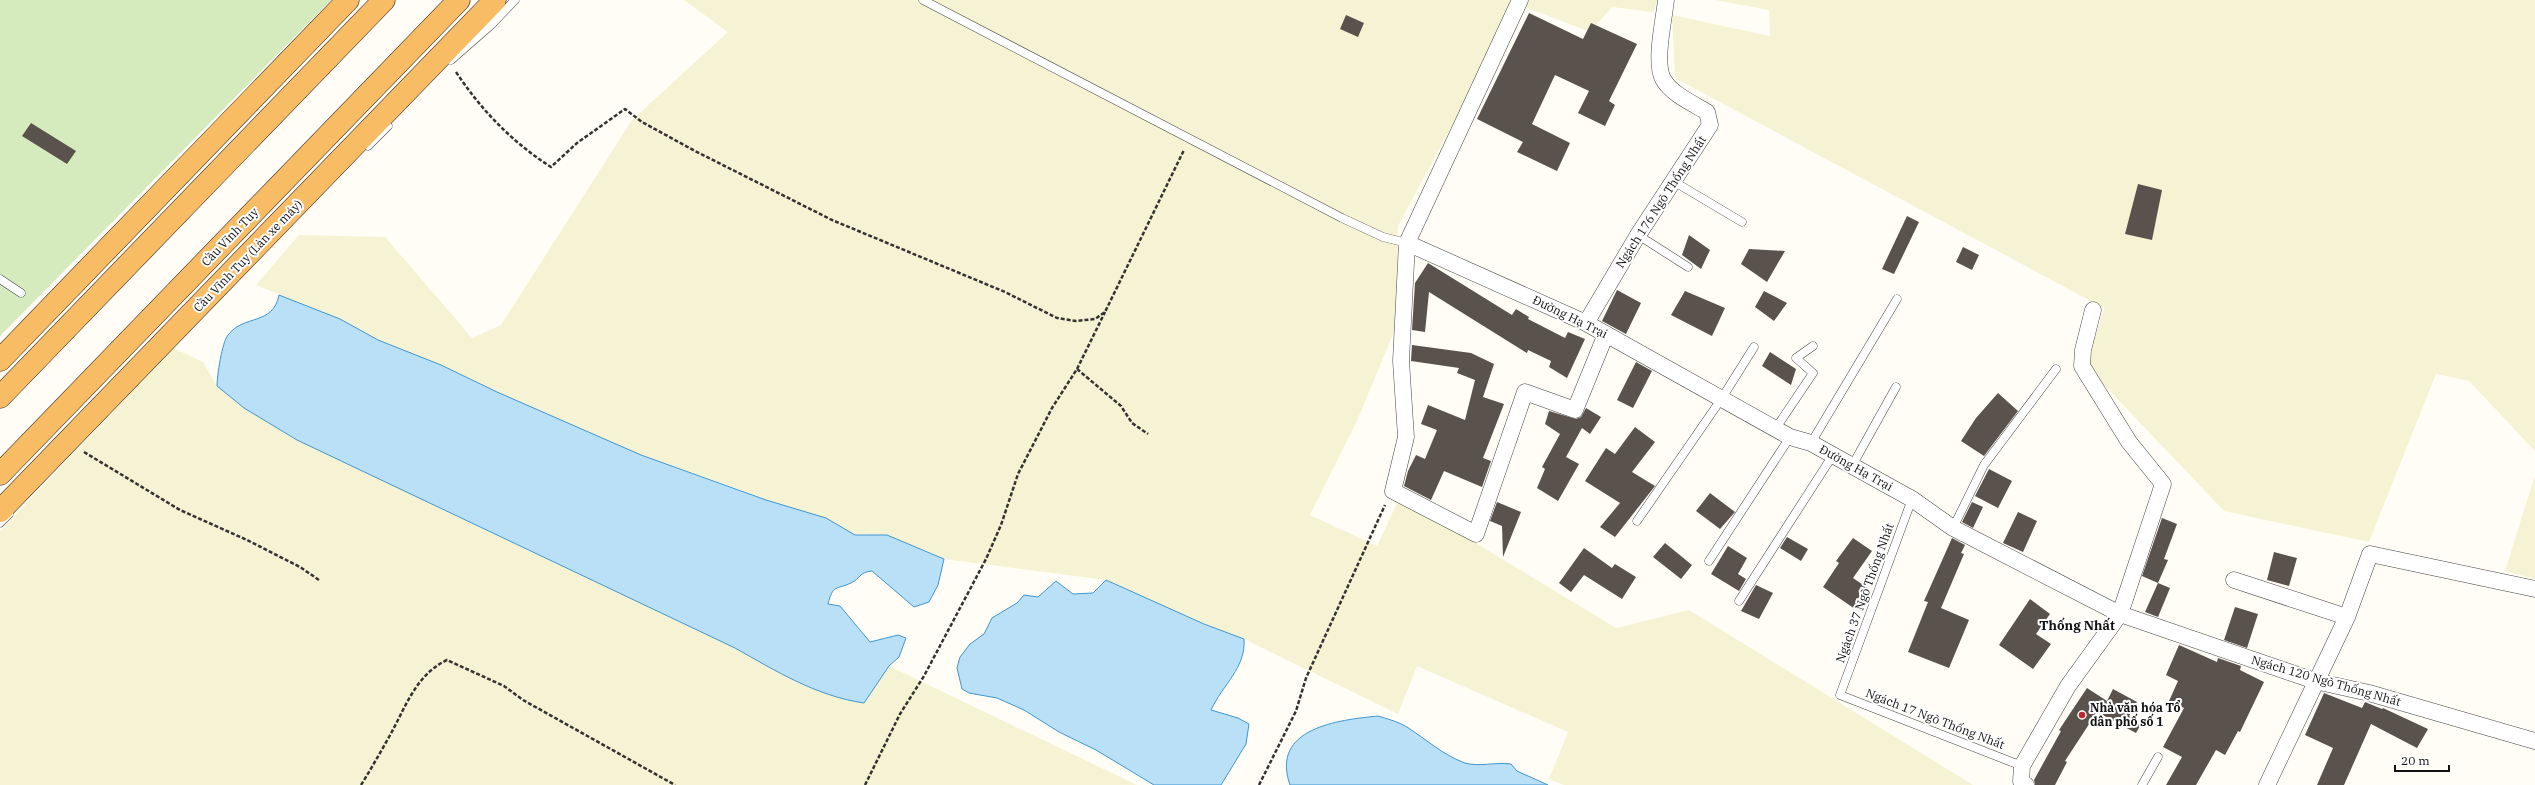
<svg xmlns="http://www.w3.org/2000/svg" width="2535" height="785" font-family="'IBM Plex Serif',serif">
	<rect width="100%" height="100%" fill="#fffdf5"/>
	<path fill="#f6f3d4" d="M684 0H1658L1653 12 1612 7 1590 32 1517 4 1398 226 1396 327 1356 423 1310 515 1377 546 1400 497 1616 628 1689 610 1973 785H1564L1549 779 1568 732 1417 666 1398 714 1244 639 1204 624 1106 580 944 559 924 549 865 534 855 535 728 485 641 455 497 392 441 365 378 340 340 319 256 285 299 235 385 237 472 338 501 325 632 120 728 32Z
		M1715 0H2535V451L2469 381 2436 374 2369 542 2224 511 2086 366 2104 308 1675 78 1672 15 1770 36 1769 10Z
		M173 348 203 362 217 386 244 408 447 512 735 648 798 683 835 697 864 703 889 666 1137 785H0V531Z
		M2535 475V579L2505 571Z"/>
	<path fill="#d5ebbd" d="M0 0H331L0 336Z"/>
	<path fill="#b9e0f7" stroke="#3f96cf" d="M279 295 340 319 378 340 441 365 497 392 641 455 766 500 826 518 855 535H887L944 559 938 585 929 602 914 607 872 571C859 572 860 579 851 583 836 590 833 584 828 604L840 606 870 642 898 635 906 638 899 657 889 666 864 703C816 696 776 671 735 648L297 440 244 408 217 386C217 376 222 342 228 335 244 314 273 326 279 295Z
		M1106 580 1204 624 1244 639C1246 668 1223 684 1211 710L1238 718 1249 724 1246 744 1221 785H1154L1096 750 1059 732 1024 710 997 698 969 693 962 689 957 668 960 657 970 644 984 634 992 618 1017 603 1024 595 1038 597 1056 581 1073 594 1093 593Z
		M1378 716C1388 719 1399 722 1407 727 1427 740 1443 755 1465 763 1479 767 1495 762 1511 764L1517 771 1548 785H1290C1270 728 1338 720 1378 716Z"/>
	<path fill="#5a524d" d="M1529 13 1583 39 1591 23 1637 44 1609 101 1615 105 1605 126 1578 113 1589 91 1555 75 1532 124 1570 143 1557 171 1517 152 1523 142 1477 119Z
		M1346 15 1364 23 1358 37 1340 29Z
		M31 123 76 151 67 164 22 136Z
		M2138 184 2162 190 2152 240 2125 234Z
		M1907 216 1919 222 1894 274 1882 269Z
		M1689 235 1710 250 1701 269 1682 255Z
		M1963 247 1979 255 1972 270 1956 262Z
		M1749 249 1785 251 1767 282 1741 264Z
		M1428 263 1512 315 1516 309 1529 317 1528 319 1565 338 1568 332 1585 339 1567 378 1549 367 1551 361 1528 350 1527 353 1429 292 1425 332 1412 330 1415 283Z
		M1617 290 1641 303 1626 334 1602 321Z
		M1685 291 1725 308 1712 336 1671 315Z
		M1764 291 1787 303 1774 321 1755 307Z
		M1412 345 1471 353 1494 364 1483 397 1504 404 1483 458 1491 461 1482 487 1444 471 1431 500 1404 486 1408 471 1416 455 1425 459 1437 430 1421 424 1428 405 1465 420 1475 380 1457 373 1459 368 1411 361Z
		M1770 352 1796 369 1791 385 1762 366Z
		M1636 362 1652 371 1633 408 1617 400Z
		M1998 393 2018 411 1984 456 1961 441 1976 418Z
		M1586 408 1601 417 1590 434 1582 428 1566 457 1579 464 1558 501 1537 488 1545 469 1542 467 1560 434 1545 424 1549 411 1576 419 1581 417Z
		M1635 427 1655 442 1632 472 1655 486 1615 537 1600 527 1620 503 1585 481 1606 448 1615 454Z
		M1989 469 2012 481 1998 508 1975 496Z
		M1710 493 1735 512 1720 529 1696 511Z
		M1497 502 1521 512 1503 557 1502 526 1490 521Z
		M1972 502 1983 507 1973 528 1962 522Z
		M2018 512 2037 521 2023 552 2003 543Z
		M2162 518 2177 524 2164 559 2168 560 2158 583 2170 588 2158 617 2145 612 2158 583 2142 576Z
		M1787 537 1808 549 1801 561 1780 548Z
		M1853 538 1872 551 1853 578 1869 589 1855 609 1823 587 1839 563 1836 561Z
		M1952 538 1965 545 1961 553 1964 554 1941 608 1969 620 1949 668 1908 652 1928 602 1924 601Z
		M1665 543 1692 565 1681 579 1653 557Z
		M1728 546 1747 558 1738 574 1746 579 1739 591 1711 574Z
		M1584 548 1612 568 1615 564 1636 577 1622 599 1584 575 1571 592 1559 583Z
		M2274 552 2297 558 2289 586 2267 580Z
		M1756 585 1773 593 1759 619 1741 611Z
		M2030 599 2050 614 2036 634 2051 644 2033 669 1999 645Z
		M2235 607 2258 614 2247 648 2224 640Z
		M2179 645 2217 662 2218 658 2241 666 2240 670 2264 682 2240 732 2238 731 2225 755 2216 750 2196 785H2166L2182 757 2163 747 2184 708 2169 701 2178 681 2166 675Z
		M2087 688 2107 701 2113 689 2137 702 2129 716 2141 724 2136 733 2097 712 2065 761 2067 762 2055 785H2035L2034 780 2061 731 2059 730Z
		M2324 693 2362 708 2365 702 2382 709 2383 708 2428 729 2417 748 2371 724 2344 785H2317L2333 748 2305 735Z"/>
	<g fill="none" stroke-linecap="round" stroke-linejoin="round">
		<g stroke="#444" stroke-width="9">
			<path id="service" d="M923 0 1342 218 1383 237 1407 243
				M451 60 491 25 515 0
				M368 146 388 126
				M1673 181 1742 222
				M1638 235 1688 267
				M0 279 21 293
				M1776 428 1813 373 1796 358 1813 346
				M1811 443 1897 299
				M1852 466 1896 387
				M1912 499 1840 695 2022 766
				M1637 521 1722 398 1754 347
				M0 523 9 514
				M1953 528 1984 465 2056 369
				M1709 561 1790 437
				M1739 601 1833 455
				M2142 785 2158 757"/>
		</g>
		<g stroke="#444" stroke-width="17">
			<path id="minor" d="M1520 0 1407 243 1401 361 1406 437 1393 491 1476 534 1525 392 1575 410 1606 334
				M1407 243 1586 323 1790 437 1811 443 1912 499 1953 528 2120 614 2068 686 2022 766 2021 781 2026 785
				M2093 310 2083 350 2082 366 2129 442 2163 484 2120 614 2315 681 2369 693 2535 741
				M1586 323 1638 235 1710 125 1707 112C1694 104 1671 94 1663 79 1654 62 1664 20 1666 0
				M2234 580 2347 617
				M2267 785 2347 617 2370 554 2535 589"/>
		</g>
		<g stroke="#222" stroke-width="23">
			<path id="trunk" d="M0 360 348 0
				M0 397 384 0
				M0 474 459 0
				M0 511 495 0"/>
		</g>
		<path stroke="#333" stroke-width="2.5" stroke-dasharray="4 2" stroke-linecap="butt" d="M456 72C482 111 512 142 551 167L577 143 625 109 642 122 695 151 832 220 1005 292 1057 318 1076 321 1095 319 1105 312 1184 150
			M1077 369 1121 406 1132 423 1148 434
			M84 452 180 510 247 540 300 567 319 580
			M361 785C371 769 380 753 389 737 405 709 415 675 447 660L504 686 523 700 675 785
			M865 785 900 714 924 676 986 559 1001 525 1018 474 1052 408 1077 369 1105 312
			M1259 785 1296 711 1306 678 1385 505"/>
		<use href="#service" stroke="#fff" stroke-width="8"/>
		<use href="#minor" stroke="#fff" stroke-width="16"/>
		<use href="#trunk" stroke="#f7bc64" stroke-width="22"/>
	</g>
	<circle fill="#c4262e" stroke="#fff" stroke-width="1.5" cx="2082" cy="715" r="4"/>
	<g text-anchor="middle" stroke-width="4" stroke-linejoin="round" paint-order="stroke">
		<g font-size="12" fill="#111" stroke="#fff">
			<text transform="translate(1661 202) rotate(-57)" y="4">Ngách 176 Ngõ Thống Nhất</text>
			<text transform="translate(230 237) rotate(-46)" y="4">Cầu Vĩnh Tuy</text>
			<text transform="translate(248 256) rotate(-46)" y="4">Cầu Vĩnh Tuy (Làn xe máy)</text>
			<text transform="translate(1570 317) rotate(26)" y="4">Đường Hạ Trại</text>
			<text transform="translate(1856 468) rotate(29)" y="4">Đường Hạ Trại</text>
			<text transform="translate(1865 593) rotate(-70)" y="4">Ngách 37 Ngõ Thống Nhất</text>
			<text transform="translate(2326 681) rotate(16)" y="4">Ngách 120 Ngõ Thống Nhất</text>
			<text transform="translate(1935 719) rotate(21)" y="4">Ngách 17 Ngõ Thống Nhất</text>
		</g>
		<g font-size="12" font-weight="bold" fill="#111" stroke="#fff" text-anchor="start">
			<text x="2090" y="712">Nhà văn hóa Tổ<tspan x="2090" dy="14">dân phố số 1</tspan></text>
		</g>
		<g font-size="13" font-weight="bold" fill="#111" stroke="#fff">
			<text x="2077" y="630">Thống Nhất</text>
		</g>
	</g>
	<path d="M2395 765v6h54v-6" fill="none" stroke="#111111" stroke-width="2"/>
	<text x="2401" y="765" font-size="12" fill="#111111" stroke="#ffffff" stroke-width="3" paint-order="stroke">20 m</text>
</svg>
